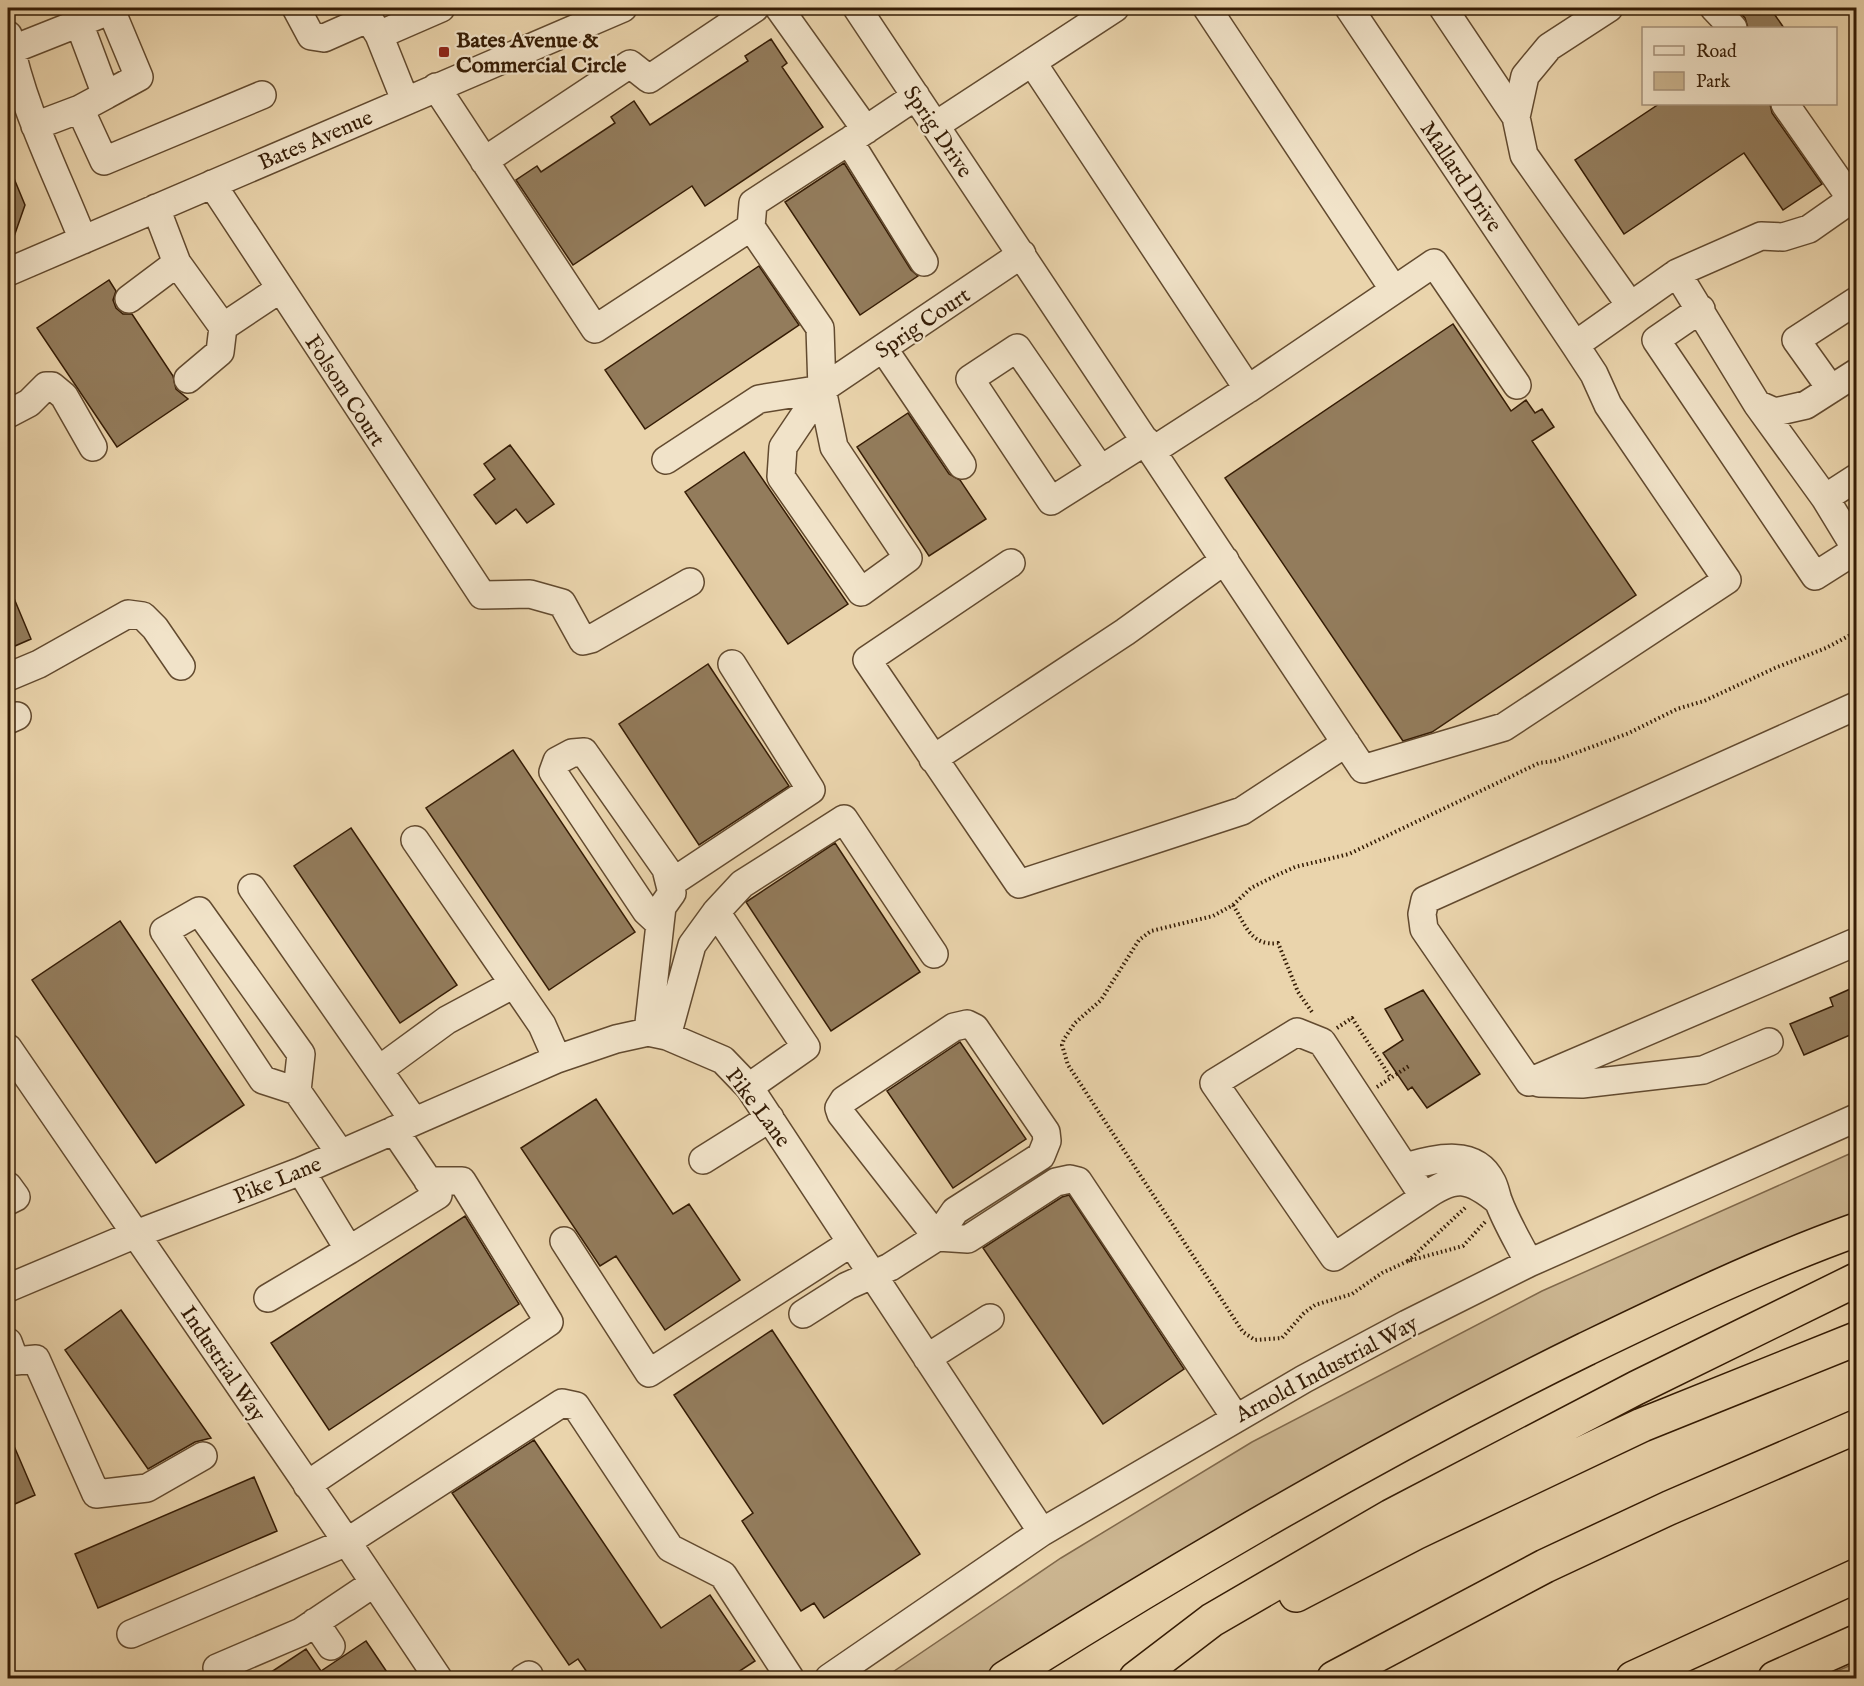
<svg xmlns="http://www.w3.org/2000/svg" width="1864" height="1686" font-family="'IM FELL English',serif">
	<rect width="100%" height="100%" fill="#ead4ac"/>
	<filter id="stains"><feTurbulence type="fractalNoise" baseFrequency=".00333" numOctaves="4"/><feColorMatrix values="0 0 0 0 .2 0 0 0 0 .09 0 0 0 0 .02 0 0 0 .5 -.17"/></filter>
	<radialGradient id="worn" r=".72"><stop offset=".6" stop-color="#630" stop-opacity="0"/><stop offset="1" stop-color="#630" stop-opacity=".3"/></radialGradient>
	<path fill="#cbb590" stroke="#80684a" stroke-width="1.5" d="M1856 1151V1230L1738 1280 1005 1678H884L1061 1558 1252 1442 1542 1291Z
		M1856 1663V1678H1820Z"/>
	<path fill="#937c5c" stroke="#351c05" stroke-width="1.5" d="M1735 8H1770L1784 28H1748L1745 18Z
		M771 39 787 63 782 67 823 127 705 206 692 186 573 265 516 180 537 166 541 172 615 123 611 117 634 101 650 125 748 61 745 56Z
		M1659 104H1770L1772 113 1822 184 1783 210 1744 153 1624 234 1575 160Z
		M844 163 911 270 918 276 860 315 785 202Z
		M8 164 25 205 10 248H8Z
		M759 266 799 325 645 429 605 370Z
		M109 280 116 291 113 300 116 308 123 314H132L173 376 176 389 188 399 117 447 37 328Z
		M1453 324 1511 411 1526 400 1535 413 1542 409 1554 427 1532 441 1636 595 1432 732 1403 741 1225 478Z
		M908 413 949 474 960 480 986 519 929 556 857 447Z
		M510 445 554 504 527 523 516 509 496 524 474 495 495 479 484 464Z
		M744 452 848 604 788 644 685 492Z
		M8 584 31 639 8 649Z
		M708 664 789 786 699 845 619 724Z
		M513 750 635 932 549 990 426 808Z
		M351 828 457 985 400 1023 294 866Z
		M835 843 920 972 831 1031 746 902Z
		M120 921 244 1105 156 1163 32 980Z
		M1857 986V1032L1804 1055 1790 1024 1833 1006 1830 998Z
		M1423 990 1480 1074 1427 1108 1412 1087 1408 1090 1383 1053 1403 1040 1385 1009Z
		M960 1042 1026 1139 953 1188 887 1091Z
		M596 1099 673 1214 689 1204 740 1280 665 1330 616 1256 600 1266 521 1148Z
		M1069 1195 1184 1369 1103 1424 983 1248 1062 1197Z
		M465 1216 519 1304 329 1430 271 1343Z
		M121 1310 211 1438 195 1442 148 1469 65 1350Z
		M772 1330 920 1554 824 1618 814 1603 801 1611 742 1521 753 1513 674 1395Z
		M8 1432 35 1495 8 1507Z
		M534 1440 661 1628 710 1595 755 1661 729 1678H591L578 1659 569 1665 452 1493Z
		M254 1477 277 1531 98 1608 75 1554Z
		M366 1641 391 1678H262L306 1649 321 1671Z"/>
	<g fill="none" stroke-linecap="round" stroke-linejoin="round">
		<g stroke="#624a2f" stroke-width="30">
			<path id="minor" d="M296 8 311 36 324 38 367 19
				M362 8 379 35 405 100
				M779 8 866 130
				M857 8 1363 769 1504 727 1727 580 1608 405 1594 374 1575 345 1349 8
				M1207 8 1394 290
				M1443 8 1516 117
				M1609 8 1549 47 1525 76 1516 117 1524 155 1630 305
				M1714 8 1733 28
				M79 23 111 10 139 77 106 95
				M8 35C22 107 56 172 83 240
				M379 35 441 8
				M11 50 79 23 106 95 80 109
				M1032 62 1248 389 1152 451
				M436 87 595 329 751 227 820 328 822 389 834 447 908 558 861 592 781 477 783 447 822 389 1022 254
				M1785 104 1852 200
				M936 125 1115 8
				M35 126 80 109 104 161 262 95
				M852 139 916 96
				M484 161 630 64 649 79 755 8
				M212 184 482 595 530 594 562 603 583 641 591 639 690 582
				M751 227 753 203 849 141 924 262
				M177 263 223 327 280 289
				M8 272 623 8
				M1677 273 1757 404 1775 412 1806 405 1856 373
				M129 299 177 263 156 208
				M1701 309 1656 340 1815 576 1856 550
				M1575 345 1677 273 1761 236 1783 237 1809 229 1856 196
				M883 348 962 465
				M188 379 220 352 223 327
				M1248 389 1434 263 1517 385
				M1831 389 1796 340 1856 301
				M1757 404 1825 498 1856 549
				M8 414 29 403 46 386H52L64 396 93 447
				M666 460 759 399 822 389
				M1101 470 1017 348 970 379 1051 501 1146 441
				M1825 498 1856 478
				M1011 563 867 660 1019 884 1242 811 1346 743
				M8 677 39 664 128 614 143 616 155 628 181 666
				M8 720 17 716
				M933 759 1125 632 1225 560
				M415 840 542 1025 557 1059
				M671 883 811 790 732 664
				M252 888 414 1121
				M716 912 806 1047 749 1087
				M648 1032 660 924 662 907 672 893 666 869 584 752 572 753 557 761 553 772 646 911 660 924
				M1297 1032 1322 1042 1424 1197 1334 1257 1214 1083Z
				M667 1036 692 945 716 912 742 884 844 819 934 954
				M8 1048 347 1542 438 1678
				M380 1069 447 1020 514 984
				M1529 1082 1424 929 1422 914 1425 900 1856 706
				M1529 1082 1856 942
				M1539 1083 1582 1084 1703 1070 1769 1042
				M297 1091 301 1054 199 911 164 931 263 1080 297 1091 340 1153
				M703 1160 770 1118
				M1405 1167C1435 1159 1475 1147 1492 1182 1495 1188 1496 1194 1498 1200 1506 1222 1519 1243 1529 1263
				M8 1186 16 1197 8 1201
				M1424 1197C1455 1175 1469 1177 1498 1201
				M564 1241 649 1373 851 1243
				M349 1250 438 1195 394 1130
				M8 1288 136 1234 301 1171 557 1059 616 1039 648 1032 667 1036 723 1060 749 1087 1042 1532
				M268 1298 349 1250 301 1171
				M803 1314 847 1286 890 1267 937 1237 955 1211 1041 1156 1047 1141 1046 1132 975 1028 967 1024 954 1027 844 1100 839 1108 841 1114 937 1237 968 1239 1056 1182 1070 1179 1078 1181 1235 1417
				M8 1342 15 1361 36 1359 96 1494 147 1488 203 1456
				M927 1358 990 1318
				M307 1485 549 1322 462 1181H428
				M315 1622 331 1646
				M131 1634 347 1542 562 1403 576 1406 670 1548 723 1575 790 1678
				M224 1678 217 1668 301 1632 374 1583
				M524 1678 529 1675
				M829 1678 1042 1532 1304 1379 1407 1324 1529 1263 1856 1118"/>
		</g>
		<g stroke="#351c05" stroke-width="36">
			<path id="highway" d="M1296 1595 1415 1533 1642 1425 1856 1339
				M1005 1678C1193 1559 1386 1447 1586 1349 1673 1307 1766 1262 1856 1230
				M1136 1678 1212 1620 1391 1516 1636 1388 1856 1280
				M1334 1678 1545 1566 1669 1508 1856 1427
				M1633 1678 1856 1576
				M1775 1678 1856 1642"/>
		</g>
		<path stroke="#351c05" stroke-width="4" stroke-dasharray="1.5 3" stroke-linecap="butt" d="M1233 905C1245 924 1251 947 1278 943L1298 992 1312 1012
			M1337 1028 1352 1018 1391 1078
			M1377 1087 1409 1066
			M1485 1222 1463 1246 1408 1261 1382 1273 1352 1294 1315 1305 1304 1313 1282 1338 1255 1340 1243 1332 1068 1065 1062 1045 1064 1039 1075 1023 1101 1000 1139 940 1151 931 1213 916 1233 905 1251 888 1275 876 1295 867 1349 854 1539 763 1554 761 1629 733 1677 709 1704 701 1775 668 1826 648 1856 632
			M1408 1261 1466 1207"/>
		<use href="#minor" stroke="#f1e3c9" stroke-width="27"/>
		<use href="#highway" stroke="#ead4ac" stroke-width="33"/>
	</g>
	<rect fill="#8f2418" stroke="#f1e3c9" stroke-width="2" x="438" y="46" width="12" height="12" rx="3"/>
	<g text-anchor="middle" stroke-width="4.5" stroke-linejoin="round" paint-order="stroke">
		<g font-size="22" font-weight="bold" fill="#351c05" stroke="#f1e3c9" text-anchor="start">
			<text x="456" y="47">Bates Avenue &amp;<tspan x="456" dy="25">Commercial Circle</tspan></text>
		</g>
		<g font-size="22" fill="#351c05" stroke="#f1e3c9">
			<text transform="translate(939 131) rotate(56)" y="8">Sprig Drive</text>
			<text transform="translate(315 139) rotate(-23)" y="8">Bates Avenue</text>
			<text transform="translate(1462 176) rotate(56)" y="8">Mallard Drive</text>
			<text transform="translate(922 322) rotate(-34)" y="8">Sprig Court</text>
			<text transform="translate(346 390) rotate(57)" y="8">Folsom Court</text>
			<text transform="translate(759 1107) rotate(53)" y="8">Pike Lane</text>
			<text transform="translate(277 1179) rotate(-22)" y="8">Pike Lane</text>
			<text transform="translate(224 1363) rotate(56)" y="8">Industrial Way</text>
			<text transform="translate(1326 1368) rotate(-28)" y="8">Arnold Industrial Way</text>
		</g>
	</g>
	<rect width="1864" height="1686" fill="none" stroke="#ead4ac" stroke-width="30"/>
	<rect x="9" y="9" width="1846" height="1668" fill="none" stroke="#351c05" stroke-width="3"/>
	<rect x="15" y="15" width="1834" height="1656" fill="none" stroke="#351c05" stroke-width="1.5"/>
	<rect x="1642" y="27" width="195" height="78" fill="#f1e3c9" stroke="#a6937b" stroke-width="1.5"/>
	<rect x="1654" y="46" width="30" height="9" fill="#f1e3c9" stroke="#a6937b" stroke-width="1.5"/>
	<text x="1696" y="57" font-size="18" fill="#351c05">Road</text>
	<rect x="1654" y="72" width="30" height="18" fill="#cbb590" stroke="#a6937b" stroke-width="1.5"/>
	<text x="1696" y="87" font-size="18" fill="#351c05">Park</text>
	<rect width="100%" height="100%" filter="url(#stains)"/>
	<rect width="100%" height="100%" fill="url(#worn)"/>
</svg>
